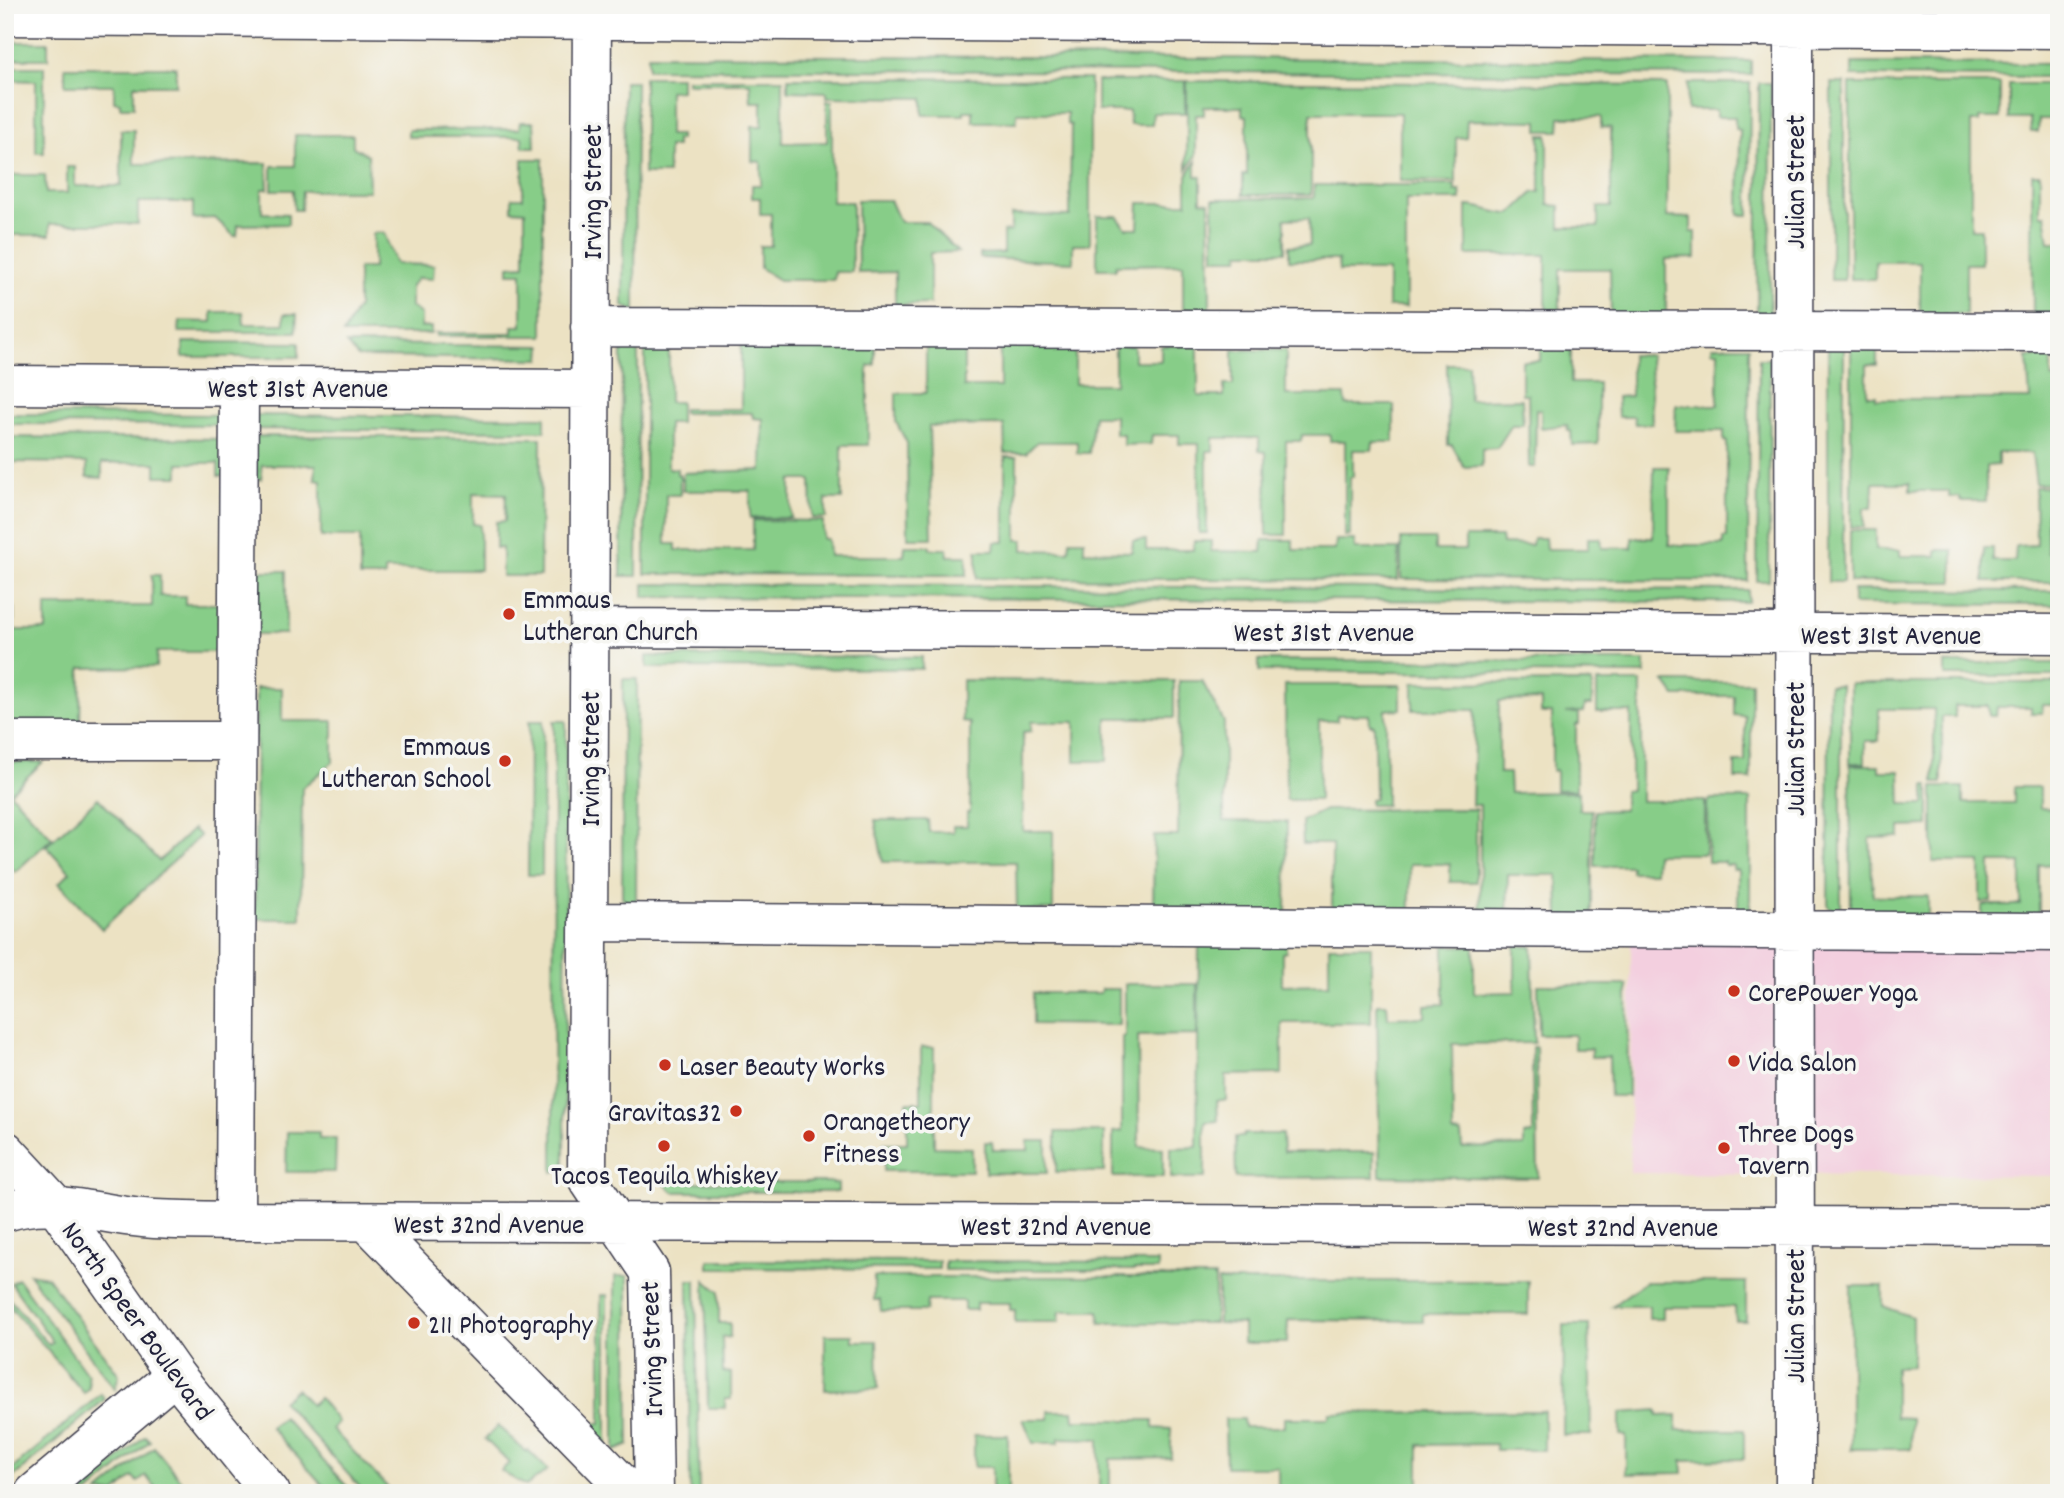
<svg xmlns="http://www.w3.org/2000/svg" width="2064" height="1498" font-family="Dekko,sans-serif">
	<rect width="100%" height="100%" fill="#f6f6f2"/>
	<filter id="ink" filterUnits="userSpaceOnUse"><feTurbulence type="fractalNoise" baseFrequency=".0143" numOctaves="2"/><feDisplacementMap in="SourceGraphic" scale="14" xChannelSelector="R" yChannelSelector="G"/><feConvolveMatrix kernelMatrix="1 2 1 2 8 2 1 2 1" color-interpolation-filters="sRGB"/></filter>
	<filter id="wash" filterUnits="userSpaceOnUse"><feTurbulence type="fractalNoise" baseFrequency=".00686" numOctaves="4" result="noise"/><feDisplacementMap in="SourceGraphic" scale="28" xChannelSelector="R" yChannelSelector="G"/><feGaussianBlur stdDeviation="1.57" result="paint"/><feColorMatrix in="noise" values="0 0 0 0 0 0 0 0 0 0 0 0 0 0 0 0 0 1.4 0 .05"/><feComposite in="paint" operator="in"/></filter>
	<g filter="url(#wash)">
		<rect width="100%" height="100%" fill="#ece2c3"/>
		<path fill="#f3cfdf" d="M1631 940 2059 943V1176L1630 1173Z"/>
		<path fill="#87cd88" stroke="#547862" stroke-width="2" d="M5 42H48V59H5Z
			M648 55 1751 61V75L648 69Z
			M1852 63 2059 64V77L1852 76Z
			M5 67H44V153H36V81L5 80Z
			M65 67H176V85H134V107H120V102L114 101V85H65Z
			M644 77H681V90L669 91V135H680V140H676V147H668V174H644Z
			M788 78 1090 79V244H1073V262L980 258V254L1003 253V232L1011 231V215L1070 216 1071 125 1067 124V113H1017L1016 122H973V111H964V115H923V98L827 97V92L788 91Z
			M687 79H783V143L827 142V101H832V202H852V272H835L834 280H779L760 268V246H771V214H760V198H752V185H761V162L752 161V126H762V102H751L750 83H687Z
			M624 81H636L635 311 623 306Z
			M1097 81H1185V113H1153L1152 125H1130L1129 111H1097Z
			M1187 81 1667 85V217L1691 218V232H1696V258L1666 259V316H1611L1610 269H1560V314H1546V255H1467V206C1483 206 1495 214 1511 214L1534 192H1540V135H1548V205L1560 206V227H1598V207H1611V128L1601 127V117H1560L1559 131H1538V121L1467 120 1466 137 1456 138V182L1400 181V113H1311V195H1243V175H1247V116L1242 115V107H1204V115H1196V155L1187 169Z
			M1688 83H1750L1749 215H1739L1740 130 1735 129V117H1716V110H1687Z
			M1759 83H1771L1770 319H1757Z
			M1831 83H1844V280H1831Z
			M1850 84H2000V118H1979V122H1971V229H1981V264H1966V314H1920V262H1875V279H1850Z
			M2009 84H2059V119H2039L2038 132H2031L2030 119H2009Z
			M520 122H534L535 147H523L522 137H408V130L519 129Z
			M121 130H134V164L267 163 268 189H262V213L288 214V224L238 225 237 236H234L215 218 193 219V202H138V224H50V235H5V175H45L46 193H67V167H75V186H121Z
			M295 135H353V147L368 155 369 191H302L301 210H294L293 190H272V166H295Z
			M523 159H543V336H436V333H513V326H522V273H509V266L525 265V211L512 210V198H523Z
			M1196 161V176L1201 177V201L1209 202 1210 309H1183V264L1116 265V269H1097V216H1117L1126 228H1138L1139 203H1187V175Z
			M2032 174H2040V214H2045L2049 242H2059V317H2033Z
			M1314 185H1455V191H1460L1461 200H1406V307H1388V271H1339L1338 260H1289V246L1310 245 1309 218 1285 219V252H1240L1239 258H1214L1213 199 1314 198Z
			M890 200 900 222H927L958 252 930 253V304L895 305V272L858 273 857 200Z
			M373 233H384L396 264 434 265 433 279 418 278 411 286V307L421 314V327H431V334H343L358 307V268H373Z
			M212 312H243L244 324H284V314H297L296 332H179L180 321 212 322Z
			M183 342 299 343V357H183Z
			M645 342H680V350H669V402H680V423H668V468L677 469V474L680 475V495H666V544H676V550H753V520L823 521V539H828L829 556H904L905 546H930V549H947L948 556H967V575L645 574Z
			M1540 342H1571V383H1598V444L1572 445 1571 431H1568L1567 425 1541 428V410L1536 409 1535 467H1529L1528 394H1522V361H1540Z
			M741 343H875V365L868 366V445H842V499H826V518H812L811 480H791V518H750V491H683V473L762 470 763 419 753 418 752 413H683V409H741Z
			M346 344 542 346 541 359 358 357Z
			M622 344H638L637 576H621Z
			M926 345 964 346V387H1000V345H1075V384H1115V346H1134V361H1161V346L1198 345V396H1224V385H1233V350H1286V395H1345L1346 405H1394V442H1373L1372 450H1353V477H1350V536H1345V441H1330V435H1302L1301 441H1286V535H1267L1266 452 1259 451V438H1213V451H1207V533H1199V444H1179V435H1152L1151 444 1123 445V434H1115V416H1094L1089 453H1077V442H1037L1026 453H1005L1004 425 929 426 932 538H908L907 443 896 422V393H926Z
			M2037 345H2059V361H2051V378L2059 379V484H2036L2032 453H1998V465L1986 466V501H1960V497H1949V491H1910V483H1873L1872 508H1864V527H1851V348H1877V365H1867V395H1876V399H2030L2027 357H2038Z
			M1712 346H1749L1748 581 1401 579V539H1435V550H1465V537H1501L1502 544 1532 545 1533 538H1545L1546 549H1588V538H1601L1602 548H1632V538H1653L1654 467H1669V545H1723V538H1727V442L1724 441V431H1675L1676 405H1718V351H1712Z
			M1828 347H1844L1843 582H1828Z
			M1631 355H1650L1652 424H1635L1634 417H1618L1617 397 1631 396Z
			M1759 359H1770L1769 581H1757Z
			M1447 364H1468L1469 400 1522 399 1523 425H1512L1497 448 1482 449V466L1464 467 1452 445H1448Z
			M5 414 225 415V425L5 424Z
			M244 415 545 417V431L244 429Z
			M251 436 541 438 540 576H502V548H496V522L505 521 506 494 473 493V524L480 525V570H385V577H360V537H321V480L315 479 316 465H262L261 479H251Z
			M5 437 226 439V476H218V463H179V476H156V463H102V478L87 477V463L5 462Z
			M1005 457H1017V540H1023V550L1069 551 1070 540H1084V551L1132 552 1133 540H1146V550H1193L1194 541H1211V551L1262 552 1263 540H1293V550H1335L1336 540H1355V549H1399L1398 580 977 578V550H994L995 542H1005Z
			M2035 487H2047V552H2059V582H1984V548H1993V561H2015L2016 546 2036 545Z
			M1850 530H1876V550H1900V556H1936V550H1953V582H1850Z
			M257 571H286V634H250Z
			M152 575H160V596H185V604H219V652H157L156 667 81 668 80 725H5V608H14V630H46V606H152Z
			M644 584 1748 590V602L644 597Z
			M1853 590 2059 591V605L1853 604Z
			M647 656 922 657V669L647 668Z
			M1259 660 1645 661V674L1259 671Z
			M1945 663H2059V676H1945Z
			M623 679H637L636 910 622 897Z
			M962 680 1174 681V718H1107V761H1075V722H1031V731L1023 732V831H1053V910H1017L1016 862H883L875 820H928L929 832H953V826H967V813L970 812V723L962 722Z
			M1179 681H1202L1224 722V821L1287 822 1286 916 1153 915 1154 836H1178Z
			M1592 682V705H1585L1584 712 1566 713H1579V724L1576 725V790H1556V770L1552 771V713H1541V700L1499 701V773H1509L1510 793 1579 792V810H1592V916H1559L1558 875H1508L1507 916H1480V805H1472L1475 710H1413V683Z
			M1597 682H1641V801H1705V854H1656L1655 872H1631V866H1595V811L1624 810V791L1631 790V712H1597Z
			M1665 682H1751V779H1735V762H1745V716L1734 715V696H1675Z
			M1850 683H2059V705H2043L2042 713H2031V707H1997L1996 716H1989L1988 706H1955V717H1942V783H1934V709H1879V741H1865V763H1850Z
			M1285 685H1401V709L1386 710V805H1370V799L1375 798 1374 725H1370L1369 715H1337V721H1319V800H1286Z
			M1829 685H1841V916L1828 906Z
			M256 688H282V721H333V762L302 788 301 919H255Z
			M529 721H543L542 875H528Z
			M554 721H566L565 1167 553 1172Z
			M5 762H43L10 793 52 838 15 872 5 862Z
			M1850 765H1879V771H1900L1901 804H1925V785H1929V826L1900 827V837L1870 838 1873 896H1928V918L1851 919Z
			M1933 787H1963V803H2014V787H2040V808L2059 809V864L2039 865V917H1982V905H2021V863H1991V902H1980V862H1933Z
			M98 798 159 861 193 829 200 836 102 929 59 883 70 872 46 846Z
			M1711 799H1750V922H1726V908L1738 907V870H1733V865H1725V862H1708L1707 803Z
			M1476 809V882H1450V864H1410V916H1332V844H1303L1302 821 1325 810Z
			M1199 944H1286V952L1282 953V985L1329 984V946H1371V1023H1282V1074L1226 1075V1100H1217L1218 1121 1205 1122V1178H1171V1148L1197 1147Z
			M1444 946H1474V993L1515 992V946H1532L1534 1043 1452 1044 1453 1133 1461 1134 1462 1148 1524 1146V1135L1533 1134 1532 1047H1536L1538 1178 1380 1176 1377 1004H1387L1388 1018 1425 1017V1005L1444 1004Z
			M1125 984H1197V1035L1138 1036 1139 1147 1163 1148V1177H1113V1132L1122 1131V1037H1125Z
			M1538 985H1627L1628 1096H1610L1609 1057H1591V1049H1574V1035H1539Z
			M1101 989H1119V1025L1033 1024V993H1100Z
			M921 1047H934V1147L972 1148V1171H884V1143H907V1102H921Z
			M287 1132H319V1139H336L335 1172H286Z
			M1056 1132H1104V1172H1056Z
			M1244 1134H1282L1283 1152H1374V1177L1236 1178 1235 1137H1243Z
			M1028 1141H1047V1173H985V1142H992L993 1150H1028Z
			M663 1182H829L838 1184V1192H673Z
			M709 1260 939 1261V1269L709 1268Z
			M945 1261 1158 1262V1270H945Z
			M29 1274 47 1277 119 1375 115 1389Z
			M615 1276H628L629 1445 615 1451Z
			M874 1277H1215V1323H1100L1099 1311H1060L1059 1322H1015V1310H1010V1303H976V1310H964V1301H927L926 1311H881L880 1300H874Z
			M18 1279 88 1375 89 1388 84 1393 5 1301V1294L49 1345 53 1342 11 1283Z
			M688 1280H696L699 1493H690Z
			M705 1280 719 1292V1323H730V1337L722 1338 723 1372 731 1373V1399H725V1408H708Z
			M1218 1281H1528V1314H1423V1321L1288 1320 1287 1343H1243V1324L1218 1323Z
			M1645 1282H1746V1321H1736L1735 1307H1663V1319H1649V1306H1612Z
			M1851 1286H1883V1306L1912 1317V1366L1895 1367V1417L1911 1418V1449H1851Z
			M601 1295H607V1445L571 1423H601Z
			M1564 1325H1589L1591 1435H1563Z
			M825 1335H853V1341H877L878 1389 825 1390Z
			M296 1389 311 1405 319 1398 338 1422 332 1429 393 1493H365L282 1401Z
			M101 1394 105 1399 5 1484V1475Z
			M1657 1410 1658 1416 1677 1415V1430H1744V1459L1682 1460 1683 1473 1626 1474V1436L1620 1435V1413Z
			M1049 1411H1073L1074 1420H1153V1428L1171 1429V1458L1110 1459V1493H1099V1439L1059 1438V1443H1033L1023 1419H1049Z
			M1544 1411V1450H1496L1495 1444 1419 1445V1493H1278V1467H1226L1225 1419H1243L1244 1427H1284V1418H1329L1330 1413Z
			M283 1417 353 1493H330L270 1427Z
			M498 1426 526 1452 528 1450 548 1470 526 1486 501 1471 509 1463 485 1439Z
			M974 1435H1008V1492H992V1467H974Z
			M145 1436 150 1441 89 1493H79Z
			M154 1447 191 1493H160L146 1476 138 1482 133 1477 115 1493H98Z"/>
	</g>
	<g filter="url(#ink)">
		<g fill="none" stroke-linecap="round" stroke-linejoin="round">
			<g stroke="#403f4f" stroke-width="41">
				<path id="minor" d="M592 5 587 1178 650 1272 654 1493
					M1794 5 1795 1493
					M5 16 2059 29
					M590 327 2059 332
					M5 385 590 389
					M589 628 2059 634
					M5 741H237
					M588 922 2059 932
					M5 1212C54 1196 94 1214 143 1218 174 1221 205 1220 235 1221L2059 1227
					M235 1221 239 387
					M367 1222 631 1493
					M34 1493 175 1375"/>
			</g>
			<g stroke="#403f4f" stroke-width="41">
				<path id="major" d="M5 1150 54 1203 175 1375 271 1493"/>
			</g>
			<use href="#minor" stroke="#fff" stroke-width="38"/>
			<use href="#major" stroke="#fff" stroke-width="38"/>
		</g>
	</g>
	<g fill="#c8321e" stroke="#f6f6f2" stroke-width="2.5">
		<circle cx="509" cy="614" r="7"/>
		<circle cx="505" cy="761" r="7"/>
		<circle cx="1734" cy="991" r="7"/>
		<circle cx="1734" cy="1061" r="7"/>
		<circle cx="665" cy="1065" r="7"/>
		<circle cx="736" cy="1111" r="7"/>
		<circle cx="809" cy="1136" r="7"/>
		<circle cx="664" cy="1146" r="7"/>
		<circle cx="1724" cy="1148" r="7"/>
		<circle cx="414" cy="1323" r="7"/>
	</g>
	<g text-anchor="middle" stroke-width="7" stroke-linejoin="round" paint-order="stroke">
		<g font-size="28" fill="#22223b" stroke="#f6f6f2">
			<text transform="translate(1794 182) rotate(-90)" y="10">Julian Street</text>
			<text transform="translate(591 192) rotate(-90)" y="10">Irving Street</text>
			<text x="298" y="397">West 31st Avenue</text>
			<text x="1324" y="641">West 31st Avenue</text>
			<text x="1891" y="644">West 31st Avenue</text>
			<text transform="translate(1794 749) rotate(-90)" y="10">Julian Street</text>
			<text transform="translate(589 759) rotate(-90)" y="10">Irving Street</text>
			<text x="489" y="1233">West 32nd Avenue</text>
			<text x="1056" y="1235">West 32nd Avenue</text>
			<text x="1623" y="1236">West 32nd Avenue</text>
			<text transform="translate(1794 1316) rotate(-90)" y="10">Julian Street</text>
			<text transform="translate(139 1320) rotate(54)" y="10">North Speer Boulevard</text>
			<text transform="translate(650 1349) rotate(-92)" y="10">Irving Street</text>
		</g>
		<g font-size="28" fill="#22223b" stroke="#f6f6f2" text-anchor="start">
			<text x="523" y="608">Emmaus<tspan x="523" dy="32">Lutheran Church</tspan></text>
			<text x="491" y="755" text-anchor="end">Emmaus<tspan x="491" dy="32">Lutheran School</tspan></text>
			<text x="1748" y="1001">CorePower Yoga</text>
			<text x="1748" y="1071">Vida Salon</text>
			<text x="679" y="1075">Laser Beauty Works</text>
			<text x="722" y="1121" text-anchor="end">Gravitas32</text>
			<text x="823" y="1130">Orangetheory<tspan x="823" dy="32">Fitness</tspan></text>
			<text x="1738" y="1142">Three Dogs<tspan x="1738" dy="32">Tavern</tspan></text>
			<text x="664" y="1184" text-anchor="middle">Tacos Tequila Whiskey</text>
			<text x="428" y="1333">211 Photography</text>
		</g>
	</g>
	<rect width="2064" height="1498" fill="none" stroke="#f6f6f2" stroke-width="28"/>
</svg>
